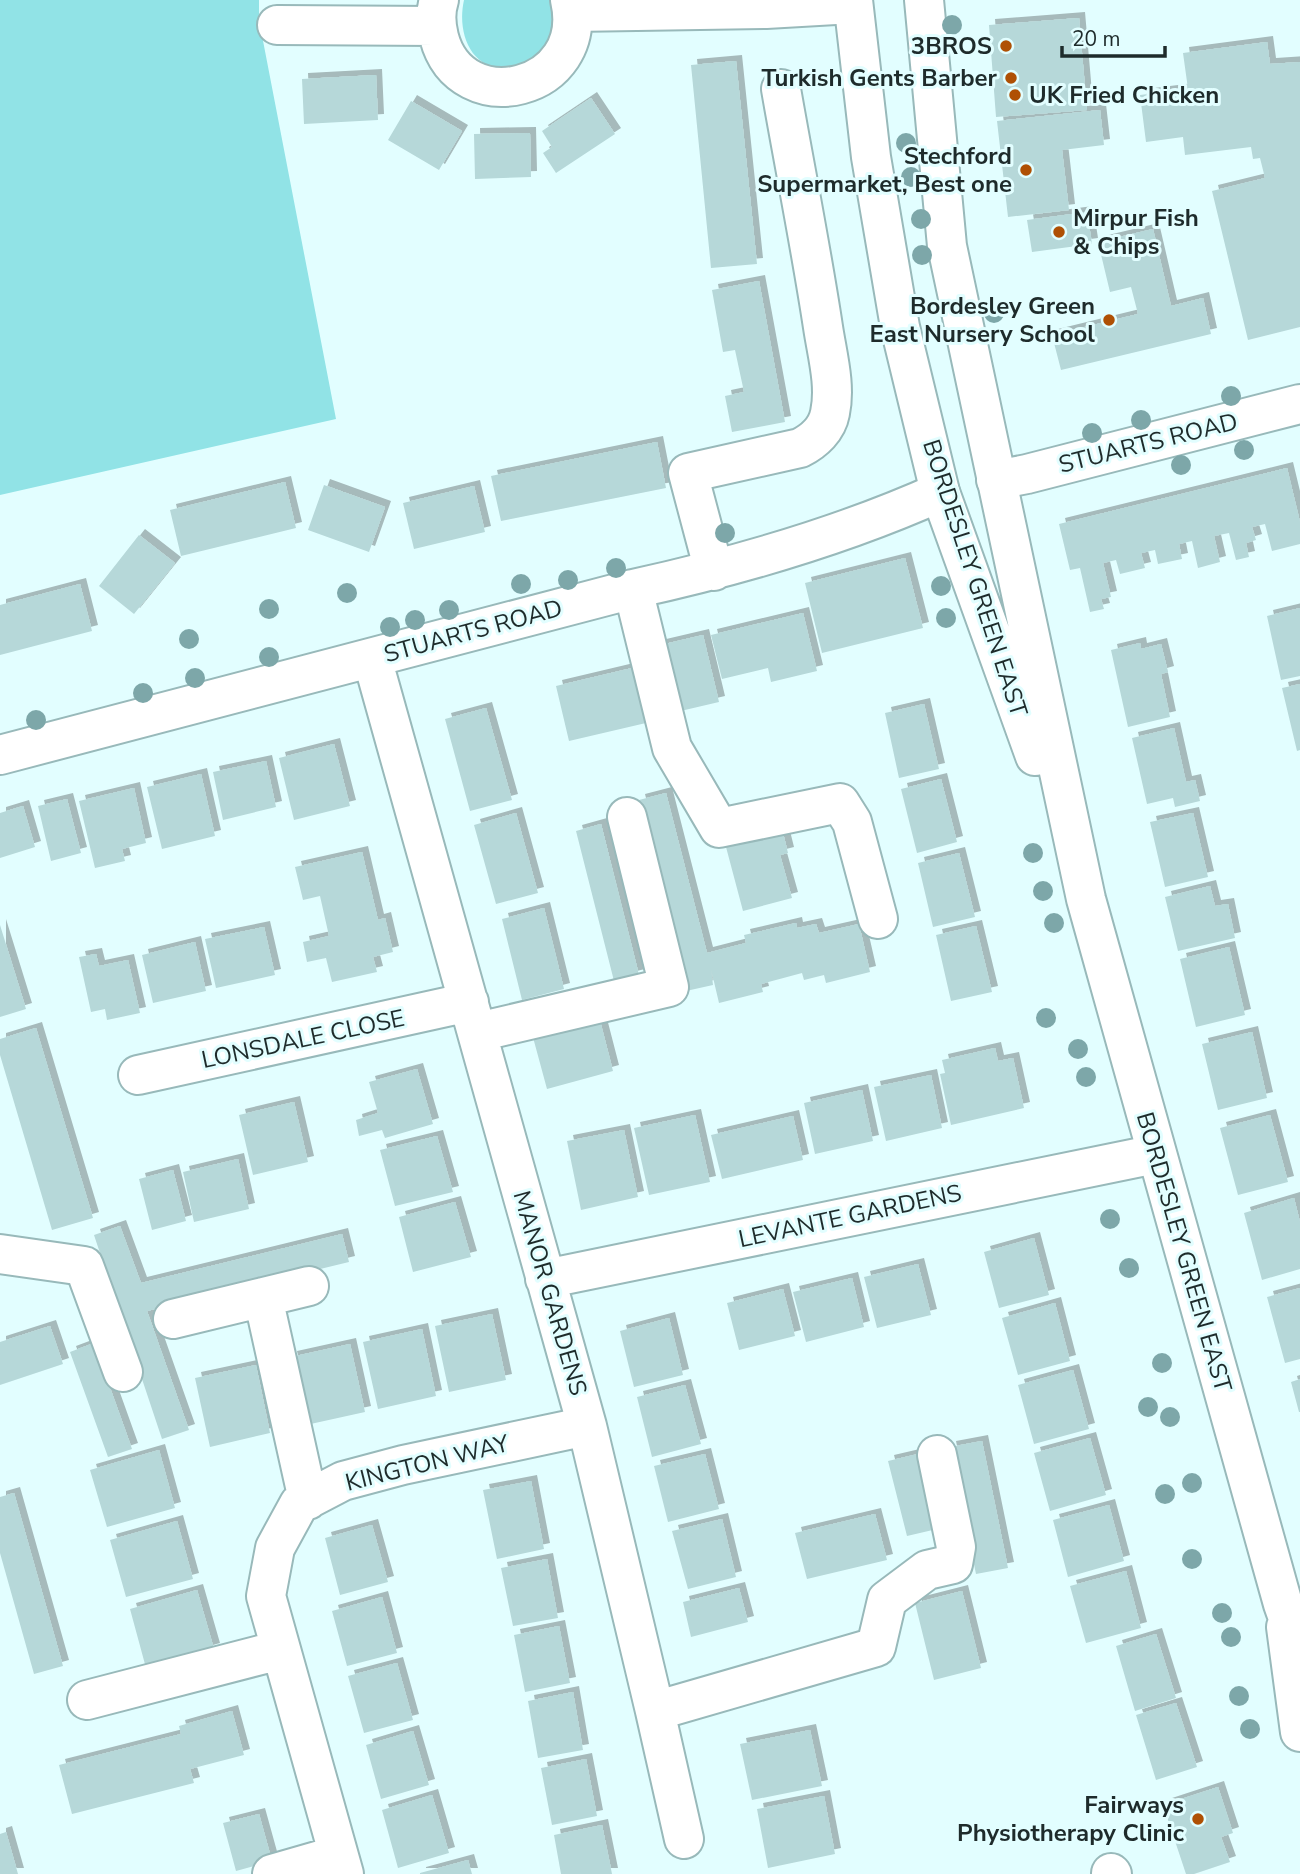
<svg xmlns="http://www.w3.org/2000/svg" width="1300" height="1874" font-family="'Nunito Sans',sans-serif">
	<defs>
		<filter id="shadow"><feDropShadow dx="6" dy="-6" stdDeviation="0" flood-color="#0004"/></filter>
	</defs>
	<rect width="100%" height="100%" fill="#e2feff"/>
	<path fill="#91e3e6" d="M0 0H259V20L336 419 0 495Z
		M464 0H554L559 20 544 55C534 59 518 69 507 69 469 69 457 31 464 0Z"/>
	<path fill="#b6d8d9" filter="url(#shadow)" d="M1079 18 1087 110 996 117 989 25Z
		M1267 42 1270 64 1300 62V327L1248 340 1212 191 1265 178 1260 158 1253 159 1251 147 1185 155 1183 137 1146 142 1140 95 1188 89 1183 53Z
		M736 61 757 264 711 268 691 65Z
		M376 75 378 120 304 124 302 79Z
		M591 98 615 134 556 173 543 153 552 147 542 131Z
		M411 101 462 131 439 170 388 140Z
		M1100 110 1104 145 1062 150 1069 210 1008 217 997 121Z
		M530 133 531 177 475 179 474 134Z
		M1087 212 1092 244 1032 252 1027 220Z
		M1153 229 1171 306 1203 298 1211 334 1061 370 1052 335 1138 314 1131 287 1110 292 1098 242Z
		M759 281 785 422 732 432 725 396 744 392 735 350 723 352 712 290Z
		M657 442 666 488 501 521 491 476Z
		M1287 468 1300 522V544L1272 551 1265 524 1252 527 1256 540 1246 543 1249 557 1236 560 1229 533 1214 536 1220 562 1198 568 1192 541 1179 544 1182 559 1158 564 1155 550 1141 553 1145 568 1120 574 1116 560 1103 563 1111 597 1101 599 1104 609 1090 612 1080 568 1070 570 1059 524Z
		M285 482 296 528 181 556 170 510Z
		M324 485 385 507 369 552 308 530Z
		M474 486 485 532 414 549 403 503Z
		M139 535 175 563 134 614 99 586Z
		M905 558 923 628 822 653 805 583Z
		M80 584 92 631 0 655V605Z
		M1300 608V676L1281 680 1267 616Z
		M803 613 817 671 771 682 768 668 722 679 711 635Z
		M703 635 719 702 672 713 656 646Z
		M1140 643 1141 649 1161 644 1168 672 1161 674 1170 717 1128 727 1111 650Z
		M632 668 646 723 569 741 556 686Z
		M1300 684V750L1297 751 1282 688Z
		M924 704 939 769 899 778 885 713Z
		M486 708 512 800 470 811 445 719Z
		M1174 728 1186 782 1195 780 1200 801 1175 807 1173 798 1147 804 1132 738Z
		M334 744 350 806 294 820 279 758Z
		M266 761 276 807 223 820 213 772Z
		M201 774 215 836 162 849 147 787Z
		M941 779 957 842 917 853 901 789Z
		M134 788 146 843 122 849 125 861 95 868 79 801Z
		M666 793 707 953 746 943 744 935 796 923 797 928 816 924 819 933 859 924 870 972 826 983 824 975 804 980 802 973 761 984 763 992 719 1003 711 969 713 985 686 991 639 800Z
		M67 799 81 853 51 861 38 806Z
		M23 806 35 847 0 858V813Z
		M516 813 538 893 496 904 474 825Z
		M1193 813 1208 877 1165 887 1150 822Z
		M601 824 639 975 614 981 576 831Z
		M783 833 788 853 780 855 792 898 743 911 726 847Z
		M362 852 378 920 385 918 393 952 373 957 377 972 332 982 326 958 307 962 303 942 329 936 320 896 303 900 295 867Z
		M959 853 975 917 933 927 918 863Z
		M1210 886 1215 906 1228 904 1235 938 1178 951 1165 897Z
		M544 908 564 989 522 1000 502 919Z
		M0 925 26 1009 0 1017Z
		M976 926 992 992 951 1001 936 935Z
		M264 927 275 975 216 988 205 939Z
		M195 942 206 991 153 1003 142 955Z
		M1229 947 1245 1015 1196 1027 1180 959Z
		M96 954 99 966 128 960 140 1013 107 1020 105 1009 91 1012 79 957Z
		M598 1013 613 1071 547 1089 531 1030Z
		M36 1028 93 1218 52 1230 0 1055V1039Z
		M1252 1032 1267 1098 1218 1110 1202 1044Z
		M995 1048 998 1061 1013 1058 1024 1108 951 1125 940 1074 945 1073 942 1060Z
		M417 1069 433 1124 385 1138 382 1130 359 1136 356 1120 378 1113 369 1082Z
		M931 1075 942 1128 886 1141 874 1087Z
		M862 1090 873 1141 815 1154 804 1103Z
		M294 1102 308 1162 253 1175 239 1115Z
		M695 1115 710 1182 649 1195 634 1128Z
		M1270 1115 1288 1182 1238 1195 1220 1128Z
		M793 1116 803 1160 722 1179 711 1135Z
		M624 1130 638 1197 581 1210 567 1141Z
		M437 1136 453 1192 395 1206 380 1150Z
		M238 1159 249 1209 194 1222 183 1172Z
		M173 1170 186 1221 152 1230 139 1179Z
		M1294 1198 1300 1222V1269L1262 1280 1244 1213Z
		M455 1202 471 1257 413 1272 399 1217Z
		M120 1226 141 1283 342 1234 349 1262 147 1311 189 1430 162 1439 94 1235Z
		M1034 1238 1049 1295 999 1308 984 1252Z
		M918 1264 931 1315 877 1328 864 1277Z
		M852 1278 864 1327 806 1342 793 1292Z
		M1300 1288V1359L1285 1363 1267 1297Z
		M783 1289 795 1336 739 1350 727 1303Z
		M1055 1303 1070 1361 1018 1375 1002 1318Z
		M492 1314 506 1380 449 1392 435 1326Z
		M669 1318 683 1375 634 1387 620 1331Z
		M50 1326 63 1364 0 1385V1342Z
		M422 1329 436 1396 378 1409 363 1342Z
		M94 1343 132 1449 108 1457 70 1352Z
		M350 1344 365 1412 306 1425 291 1357Z
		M256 1365 270 1433 210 1447 195 1378Z
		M1073 1370 1089 1429 1034 1444 1018 1385Z
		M1300 1379V1412H1299L1291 1382Z
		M685 1385 701 1444 652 1457 637 1397Z
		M1090 1438 1106 1495 1050 1511 1034 1453Z
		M982 1441 1008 1568 976 1574 950 1447Z
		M159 1450 175 1508 107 1527 90 1470Z
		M705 1454 719 1509 668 1522 654 1466Z
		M918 1454 937 1529 907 1536 888 1461Z
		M531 1481 544 1549 497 1559 483 1490Z
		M14 1493 63 1666 34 1674 0 1553V1497Z
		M1109 1505 1124 1561 1068 1577 1053 1520Z
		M875 1514 887 1560 807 1579 795 1533Z
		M722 1519 736 1577 688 1589 672 1531Z
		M177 1521 193 1579 126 1597 110 1540Z
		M372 1525 388 1582 340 1595 325 1538Z
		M547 1559 558 1618 513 1626 501 1568Z
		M1126 1571 1141 1628 1086 1643 1070 1586Z
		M739 1588 748 1622 691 1637 683 1602Z
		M197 1590 214 1649 146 1668 130 1609Z
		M962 1591 981 1668 934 1680 915 1603Z
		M382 1597 397 1653 347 1666 332 1611Z
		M559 1626 570 1683 525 1692 514 1635Z
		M1156 1634 1176 1698 1135 1711 1116 1646Z
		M397 1663 413 1720 364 1733 348 1676Z
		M573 1692 583 1750 538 1758 528 1701Z
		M1176 1703 1197 1767 1156 1780 1136 1715Z
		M232 1711 244 1755 190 1769 194 1783 72 1814 59 1765 181 1734 179 1726Z
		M810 1730 822 1786 752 1800 740 1744Z
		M413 1731 429 1785 381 1799 366 1745Z
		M586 1759 597 1816 552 1825 541 1768Z
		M1218 1787 1233 1833 1221 1837 1230 1862 1194 1874H1186L1163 1805Z
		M432 1795 449 1853 398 1868 382 1810Z
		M824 1796 835 1854 768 1868 757 1809Z
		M259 1814 272 1861 236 1871 223 1823Z
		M602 1825 612 1874H561L554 1835Z
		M6 1832 18 1874H0V1834Z
		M468 1860 472 1874H420V1873Z"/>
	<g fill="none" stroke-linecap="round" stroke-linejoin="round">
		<g stroke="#98b9ba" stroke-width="42">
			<path id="minor" d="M439 0C435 12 436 25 439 37 461 122 591 91 570 0
				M573 12 766 9 853 4
				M277 25 436 26
				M996 480 1027 474 1300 404
				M714 571 688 473 800 448C814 441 827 429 830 413 836 385 827 354 823 327 811 248 795 169 781 89
				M633 589 672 748 719 828 840 803 852 822 878 919
				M372 658 587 1426 655 1711 876 1647 887 1600 927 1570 953 1564 956 1547 937 1455
				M0 755 633 589C738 566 842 536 940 492
				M478 1032 669 987 627 817
				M138 1075 469 1002
				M0 1254 84 1266 123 1372
				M545 1279 1156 1154
				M263 1297 308 1500
				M173 1319 309 1286
				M87 1700 280 1650
				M655 1711 684 1839
				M1111 1873 1112 1874
				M272 1874 338 1855
				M344 1874 266 1596 275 1548 299 1504 343 1481 403 1465 587 1426"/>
		</g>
		<g stroke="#98b9ba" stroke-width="42">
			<path id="major" d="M853 0 871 157 900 327 940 492 1035 756
				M924 0 947 246 1086 899 1283 1604 1300 1652
				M1286 1627 1300 1732"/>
		</g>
		<use href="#minor" stroke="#fff" stroke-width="38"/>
		<use href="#major" stroke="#fff" stroke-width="38"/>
	</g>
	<g fill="#7da7a9">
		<circle cx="952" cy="25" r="10"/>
		<circle cx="906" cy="143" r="10"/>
		<circle cx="911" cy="177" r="10"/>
		<circle cx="921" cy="219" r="10"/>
		<circle cx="922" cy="255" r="10"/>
		<circle cx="994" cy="313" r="10"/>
		<circle cx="1231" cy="396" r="10"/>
		<circle cx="1141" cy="420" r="10"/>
		<circle cx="1092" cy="433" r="10"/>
		<circle cx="1244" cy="450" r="10"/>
		<circle cx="1181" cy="465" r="10"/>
		<circle cx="725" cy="533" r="10"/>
		<circle cx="616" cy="568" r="10"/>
		<circle cx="568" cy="580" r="10"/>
		<circle cx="521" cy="584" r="10"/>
		<circle cx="941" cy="586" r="10"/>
		<circle cx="347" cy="593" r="10"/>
		<circle cx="269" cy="609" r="10"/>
		<circle cx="449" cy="610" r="10"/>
		<circle cx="946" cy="618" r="10"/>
		<circle cx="415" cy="620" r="10"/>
		<circle cx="390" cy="627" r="10"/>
		<circle cx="189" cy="639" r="10"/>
		<circle cx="269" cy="657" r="10"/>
		<circle cx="195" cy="678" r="10"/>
		<circle cx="143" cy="693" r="10"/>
		<circle cx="36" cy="720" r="10"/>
		<circle cx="1033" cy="853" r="10"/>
		<circle cx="1043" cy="891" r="10"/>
		<circle cx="1054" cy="923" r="10"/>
		<circle cx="1046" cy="1018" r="10"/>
		<circle cx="1078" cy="1049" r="10"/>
		<circle cx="1086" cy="1077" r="10"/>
		<circle cx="1110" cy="1219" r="10"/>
		<circle cx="1129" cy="1268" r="10"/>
		<circle cx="1162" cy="1363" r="10"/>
		<circle cx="1148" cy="1407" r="10"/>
		<circle cx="1170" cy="1417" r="10"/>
		<circle cx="1192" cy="1483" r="10"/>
		<circle cx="1165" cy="1494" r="10"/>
		<circle cx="1192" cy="1559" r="10"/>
		<circle cx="1222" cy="1613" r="10"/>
		<circle cx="1231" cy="1637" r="10"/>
		<circle cx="1239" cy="1696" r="10"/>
		<circle cx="1250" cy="1729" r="10"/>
	</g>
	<g fill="#af5004" stroke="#e2feff" stroke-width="2.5">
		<circle cx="1006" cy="46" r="7"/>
		<circle cx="1011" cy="78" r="7"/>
		<circle cx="1015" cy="95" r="7"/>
		<circle cx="1026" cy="170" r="7"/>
		<circle cx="1059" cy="232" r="7"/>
		<circle cx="1109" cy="320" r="7"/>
		<circle cx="1198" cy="1819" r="7"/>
	</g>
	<g text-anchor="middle" stroke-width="6" stroke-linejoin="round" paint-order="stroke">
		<g font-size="24" font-weight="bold" fill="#1e2b2b" stroke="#e2feff" text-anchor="end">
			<text x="992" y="54">3BROS</text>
			<text x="997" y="86">Turkish Gents Barber</text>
			<text x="1029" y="103" text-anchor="start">UK Fried Chicken</text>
			<text x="1012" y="164">Stechford<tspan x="1012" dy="28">Supermarket, Best one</tspan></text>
			<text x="1073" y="226" text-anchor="start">Mirpur Fish<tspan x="1073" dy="28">&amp; Chips</tspan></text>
			<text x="1095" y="314">Bordesley Green<tspan x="1095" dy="28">East Nursery School</tspan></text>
			<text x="1184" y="1813">Fairways<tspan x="1184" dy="28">Physiotherapy Clinic</tspan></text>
		</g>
		<g font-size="24" fill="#1e2b2b" stroke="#e2feff">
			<text transform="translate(1148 443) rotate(-14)" y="8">STUARTS ROAD</text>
			<text transform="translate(975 578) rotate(72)" y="8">BORDESLEY GREEN EAST</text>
			<text transform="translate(473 631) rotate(-15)" y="8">STUARTS ROAD</text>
			<text transform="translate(303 1039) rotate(-12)" y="8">LONSDALE CLOSE</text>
			<text transform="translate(850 1216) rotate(-12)" y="8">LEVANTE GARDENS</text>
			<text transform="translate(1184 1252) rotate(74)" y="8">BORDESLEY GREEN EAST</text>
			<text transform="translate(550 1293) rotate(74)" y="8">MANOR GARDENS</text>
			<text transform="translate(427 1463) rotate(-14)" y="8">KINGTON WAY</text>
		</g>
	</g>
	<path d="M1062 46v10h103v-10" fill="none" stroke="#1e2b2b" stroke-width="3.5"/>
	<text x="1072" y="46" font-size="21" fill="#1e2b2b" stroke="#e2feff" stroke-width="5" paint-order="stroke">20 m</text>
</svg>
